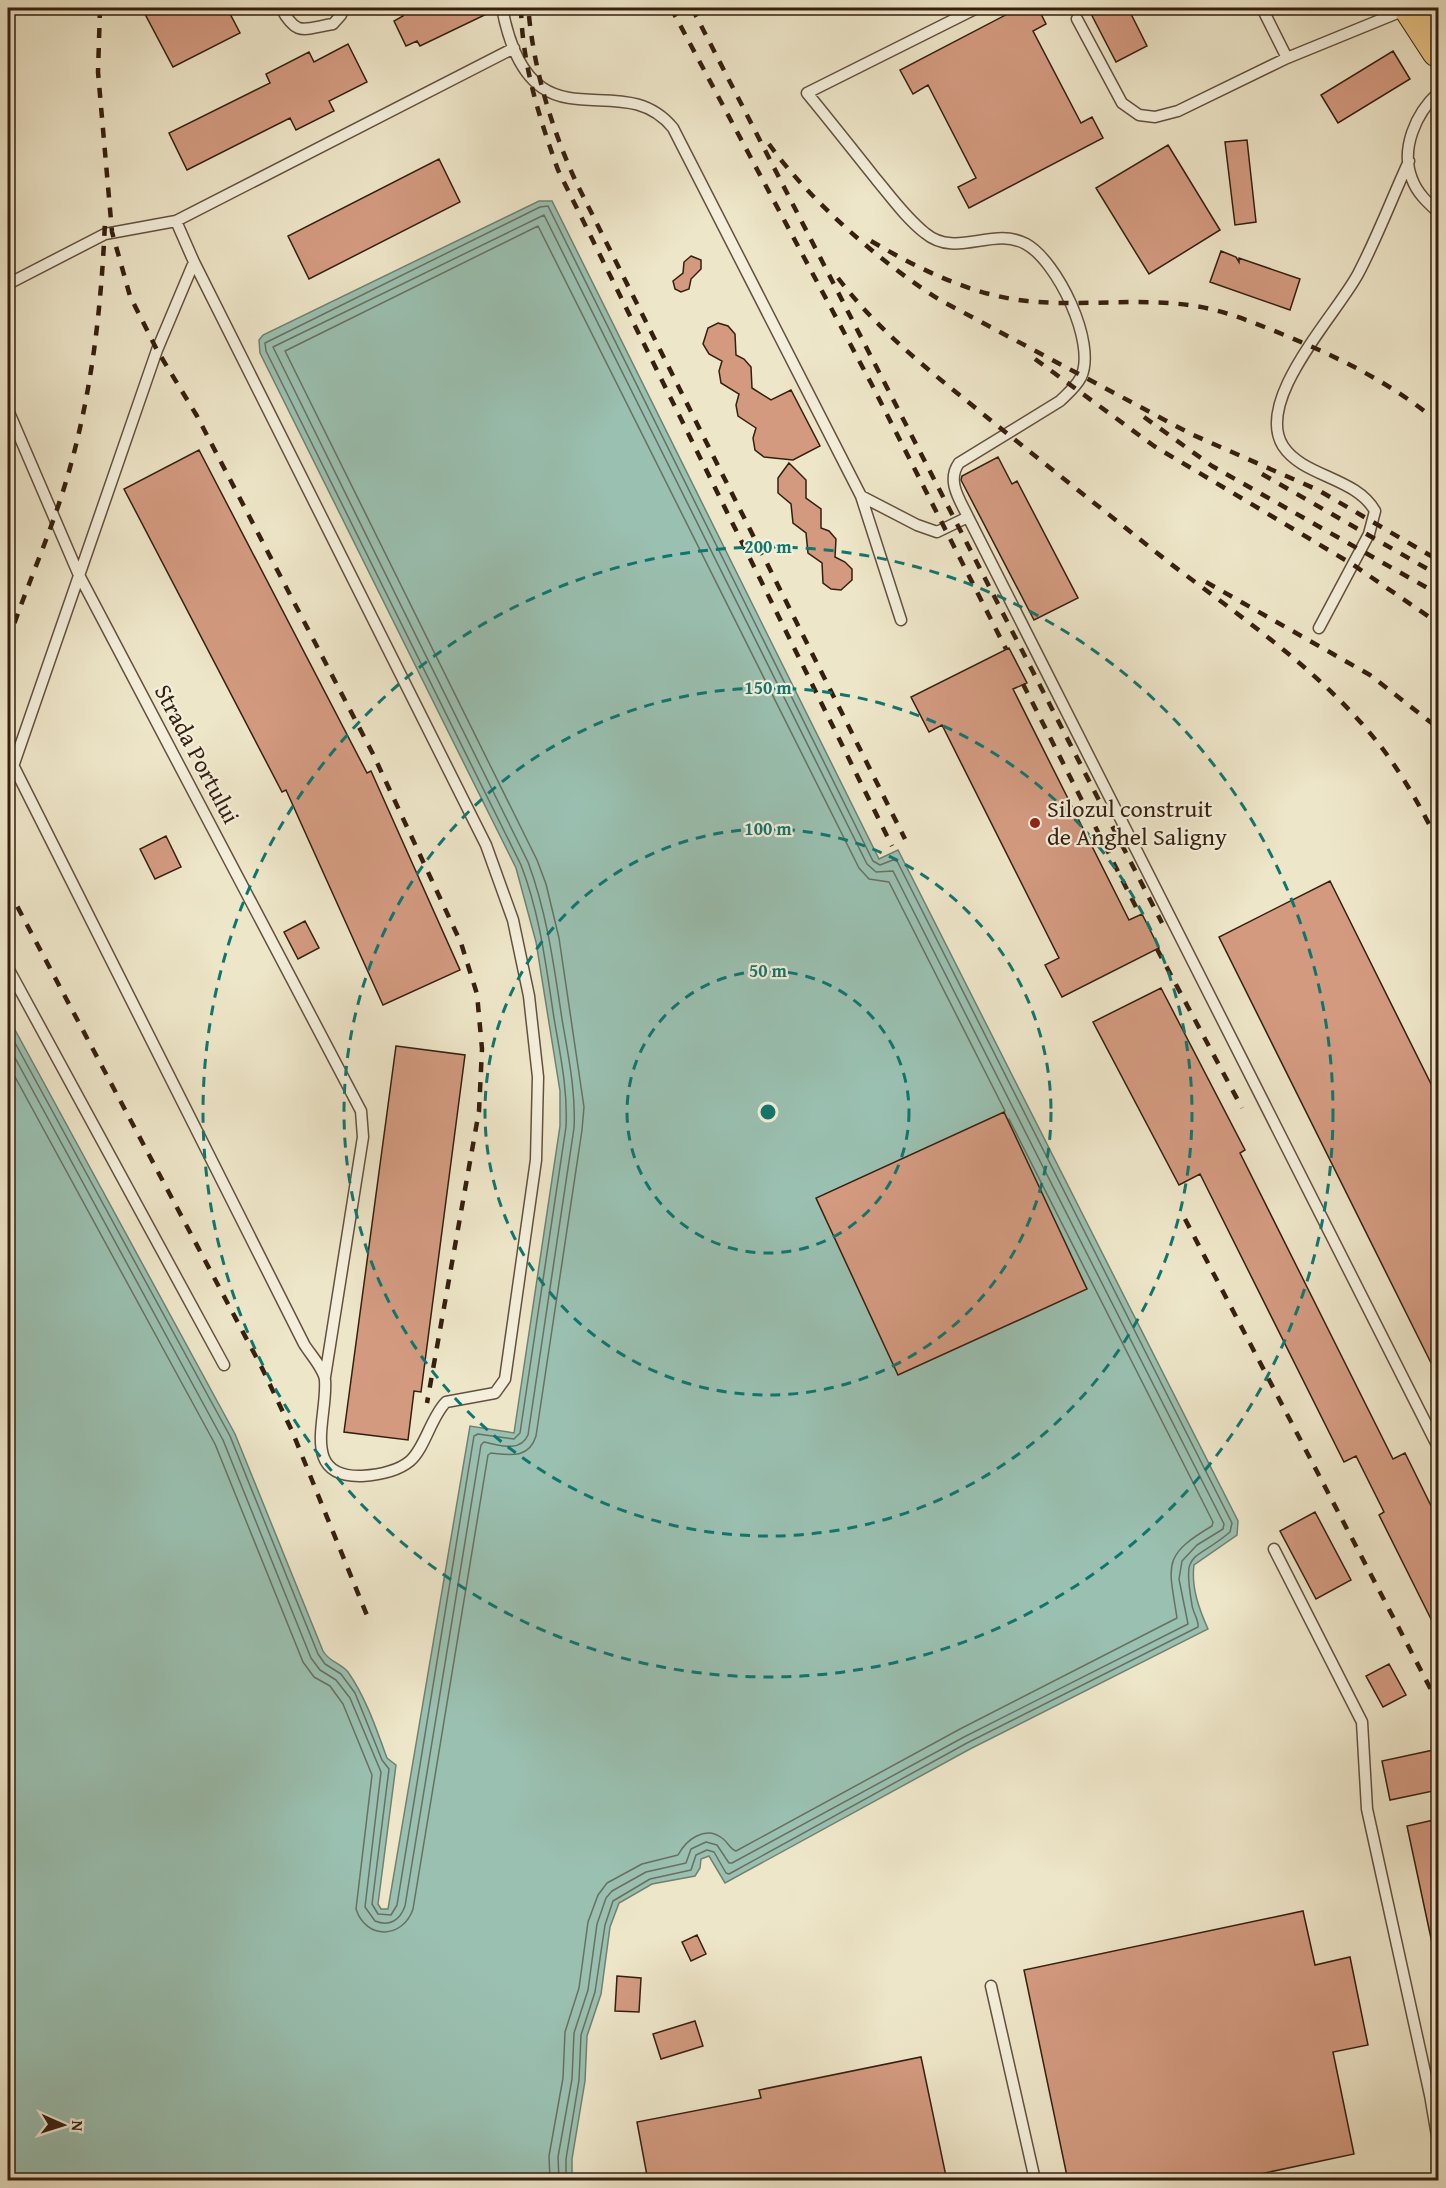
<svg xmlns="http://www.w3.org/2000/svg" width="1446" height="2188" font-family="'Gentium Book Plus',serif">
	<rect width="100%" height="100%" fill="#eee6c9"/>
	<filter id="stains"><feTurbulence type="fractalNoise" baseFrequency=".00333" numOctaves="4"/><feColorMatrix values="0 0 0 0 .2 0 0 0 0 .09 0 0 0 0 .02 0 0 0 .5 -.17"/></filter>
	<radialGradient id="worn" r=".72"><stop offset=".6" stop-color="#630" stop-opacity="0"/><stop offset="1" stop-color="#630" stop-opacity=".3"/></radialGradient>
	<path fill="#9ac0b1" stroke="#728070" stroke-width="1.5" d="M539 201H552L879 859 898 850 1238 1521 1237 1535 1194 1565C1191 1587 1199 1609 1208 1629L970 1749 725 1883 709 1856 701 1859 700 1868 695 1876 652 1884 619 1903 610 1927 601 1994 587 2036 585 2081 572 2159V2180H8V1017L235 1434 323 1651C329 1662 341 1663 348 1672 366 1698 376 1728 387 1758L396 1765 378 1904 381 1909H388L470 1426 514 1433 560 1126V1091L536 942 516 868 260 353 259 340 263 335Z"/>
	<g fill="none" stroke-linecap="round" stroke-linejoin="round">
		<path stroke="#687060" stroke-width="1.5" d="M8 1030 230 1436 318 1654 325 1664 341 1674 355 1693 382 1760 389 1769 372 1904 378 1914 391 1915 397 1905 474 1436 478 1434 514 1439 520 1433 566 1127C568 1090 560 1054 554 1018 546 966 540 914 521 865L266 351 265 343 540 207 548 206 873 861 880 865 893 860 897 861 1232 1523 1230 1532C1192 1564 1182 1548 1192 1605 1193 1613 1199 1620 1198 1627L967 1743 729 1874 726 1873 714 1852 707 1850 696 1855 691 1870 650 1879 613 1901 605 1925 595 1992 581 2035 579 2080 566 2159V2180
			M8 1045 223 1440 311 1658 320 1670 336 1680 350 1698 381 1772 365 1907 375 1921C390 1927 400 1920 405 1906L481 1445 484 1442C499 1445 520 1453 528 1435L574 1128C576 1091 568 1055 562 1019 554 966 547 913 528 862L273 347 544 215 867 864 876 872 893 871 1224 1524 1223 1529 1197 1545 1182 1561 1179 1579 1188 1624 964 1737 732 1863H729L717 1845 706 1842 691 1849 686 1863 646 1872 612 1891 606 1898 597 1924 588 1990 574 2033 572 2079 558 2157 559 2180
			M8 1064 215 1444 303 1662 314 1677 330 1686 343 1704 372 1775 356 1909C366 1940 403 1939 413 1909L488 1455 491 1453C510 1455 529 1459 536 1436L582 1130 584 1107 559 938 546 884 537 860 285 351 538 226 859 868 869 879 889 882 1005 1111
			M550 2180 549 2156 563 2078 565 2032 579 1988 588 1922 598 1895 607 1883 642 1864 678 1855C686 1840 705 1825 722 1838 728 1842 730 1849 736 1851L960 1729 1177 1618C1169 1565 1161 1556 1212 1526L1213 1522 1009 1119"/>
	</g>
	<path fill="#d39a80" stroke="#351f0f" stroke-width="1.5" d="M158 8H227L240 33 173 67 145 14Z
		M399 8H495V10L420 46 417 41 406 46 394 21 403 16Z
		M1019 8H1038L1046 24 1033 31 1081 123 1092 117 1103 138 969 208 958 187 976 178 928 85 913 94 900 70Z
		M1088 8H1128L1147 46 1116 62Z
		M348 44 367 82 329 101 334 111 296 130 290 118 187 170 169 133 270 83 266 74 309 52 314 62Z
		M1393 51 1410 79 1338 123 1321 95Z
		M1247 140 1256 222 1235 225 1225 142Z
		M1168 145 1220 230 1149 274 1096 188Z
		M439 159 460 202 309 279 288 236Z
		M1221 251 1236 257 1239 262V258L1300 279 1290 310 1210 282Z
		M691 256 701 260V269L691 279 689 289 681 292 675 289 673 281 683 273 684 262Z
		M718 323 728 326 735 334 736 355 744 359 751 367 752 388 771 400 791 390 820 446 793 460 764 457 755 450 753 438 756 428 738 416 736 405 739 394 721 383 719 371 722 361 709 354 703 344 708 328Z
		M199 450 367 773 371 771 460 970 383 1005 286 790 282 792 124 489Z
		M998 457 1012 484 1017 481 1078 598 1034 620 961 480 962 476Z
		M789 463 806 480V498L821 509V528L829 531 836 539 835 557 845 562 852 569V580L841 590 831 589 823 583 822 563 808 553 806 533 793 523 791 504 778 493V478Z
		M1009 648 1027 683 1013 689 1129 920 1142 914 1159 948 1062 997 1045 965 1059 958 942 725 929 732 911 697Z
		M166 836 181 867 155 879 140 849Z
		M1330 881 1438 1098V1377L1219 937Z
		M305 921 319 948 298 959 284 932Z
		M1161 988 1245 1150 1240 1153 1393 1459 1405 1453 1438 1520V1633L1379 1515 1384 1512 1356 1456 1344 1462 1200 1174 1179 1185 1093 1022Z
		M396 1046 465 1055 421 1392 414 1391 408 1440 344 1432Z
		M1004 1112 1087 1289 898 1375 816 1198Z
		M1315 1512 1351 1580 1316 1599 1280 1531Z
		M1389 1664 1406 1695 1383 1707 1366 1676Z
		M1438 1749V1790L1390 1800 1382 1761Z
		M1438 1819V1943H1432L1407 1826Z
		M1303 1911 1315 1965 1350 1957 1368 2045 1333 2052 1354 2154 1227 2181H1068L1024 1970Z
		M697 1935 706 1954 691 1961 682 1942Z
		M617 1976 641 1978 639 2012 615 2011Z
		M695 2021 703 2046 661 2059 653 2034Z
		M921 2057 947 2181H648L637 2122 761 2098 759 2090Z"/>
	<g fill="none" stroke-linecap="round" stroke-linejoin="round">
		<g stroke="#63513e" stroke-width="13">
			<path id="lane" d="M281 8C297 37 303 29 333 24L341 15 343 8
				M502 8C531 157 619 62 673 128L861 496 901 620
				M1262 8 1287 58
				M1077 19 1122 103 1139 115 1155 117 1178 111 1287 58 1407 9
				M1438 93C1416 113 1400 149 1412 179 1417 193 1428 203 1438 212
				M8 284 105 234 176 221 514 48
				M8 410 78 573 361 1111 363 1137 325 1377
				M861 496 917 525 937 532 968 517C960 500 946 481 959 463L1060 401C1067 394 1076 387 1081 377 1097 343 1057 261 1026 244 993 226 956 259 925 233 906 218 891 197 876 179 853 150 830 121 807 93L977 8
				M968 517 1438 1447
				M1319 628 1369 534 1375 511C1356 477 1303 477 1283 446 1254 400 1336 315 1358 274 1377 238 1392 198 1409 161
				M13 765 304 1344C310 1354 324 1369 325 1380 328 1418 299 1478 362 1476 377 1475 398 1471 410 1461 425 1448 431 1417 446 1402L495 1393 505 1379 536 1160 538 1077 529 996 513 920 486 845 194 262 176 221
				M8 781 157 350 194 262
				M8 968 224 1365
				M1274 1549 1362 1722 1367 1809 1430 2095 1438 2093
				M991 1986 1035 2180
				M1430 2095 1438 2142"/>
		</g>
		<g stroke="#351f0f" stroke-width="34">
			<path id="primary" d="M1410 8 1438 51"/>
		</g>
		<use href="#lane" stroke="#f4efdc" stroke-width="10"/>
		<use href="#primary" stroke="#e7c384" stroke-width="32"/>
		<path stroke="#351f0f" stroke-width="4.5" stroke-dasharray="10 10" stroke-linecap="butt" d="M100 8 98 72 112 232 130 296 157 350 197 416 373 754 461 943 477 994 482 1049 479 1111 427 1403
			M521 8C522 64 539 117 558 170L892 846
			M671 8 871 383 1006 649
			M692 8 1162 923
			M529 16C535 74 552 129 576 182L905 839
			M769 144C809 200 882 264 940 300L1191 434 1318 490 1438 560
			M871 241C919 269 971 295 1027 301 1082 307 1139 297 1195 306 1222 310 1247 320 1272 330 1332 354 1389 381 1438 422
			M838 278C879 332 931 372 983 414 1045 464 1108 514 1171 564 1246 621 1328 676 1385 752 1406 781 1423 811 1438 842
			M1035 359 1154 446 1352 564 1438 623
			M1144 417 1212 466 1438 594
			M1262 474 1438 575
			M1206 582 1370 675 1438 728
			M8 642C25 590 48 540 64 488 91 401 101 313 105 222
			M1023 684 1140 915
			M8 889 262 1368 292 1431 368 1618
			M1157 949 1242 1108
			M1185 1219 1438 1703"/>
	</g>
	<g fill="none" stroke="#0f766e" stroke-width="3" stroke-dasharray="10 8">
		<circle cx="768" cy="1112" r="141"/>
		<circle cx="768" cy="1112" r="283"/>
		<circle cx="768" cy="1112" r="424"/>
		<circle cx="768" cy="1112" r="565"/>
	</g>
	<circle fill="#8f2418" stroke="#f4efdc" stroke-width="2" cx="1035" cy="823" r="6"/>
	<g text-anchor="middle" stroke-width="4.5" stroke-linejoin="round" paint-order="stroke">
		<g font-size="24" fill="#351f0f" stroke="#f4efdc">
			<text transform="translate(197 754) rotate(62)" y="8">Strada Portului</text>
		</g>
		<g font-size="24" fill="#351f0f" stroke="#f4efdc" text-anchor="start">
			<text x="1047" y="817">Silozul construit<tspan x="1047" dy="28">de Anghel Saligny</tspan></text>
		</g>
	</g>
	<circle cx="768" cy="1112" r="9" fill="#0f766e" stroke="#f4efdc" stroke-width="3"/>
	<g font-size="18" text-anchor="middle" font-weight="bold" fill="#0f766e" stroke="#f4efdc" stroke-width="4.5" stroke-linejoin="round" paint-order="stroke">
		<text x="768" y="553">200 m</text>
		<text x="768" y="694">150 m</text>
		<text x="768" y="835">100 m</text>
		<text x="768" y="977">50 m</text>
	</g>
	<rect width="1446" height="2188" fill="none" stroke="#eee6c9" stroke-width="30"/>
	<rect x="9" y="9" width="1428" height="2170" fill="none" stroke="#351f0f" stroke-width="3"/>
	<rect x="15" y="15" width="1416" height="2158" fill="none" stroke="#351f0f" stroke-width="1.5"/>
	<g transform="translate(63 2125) rotate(93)" stroke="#f4efdc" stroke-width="4.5" paint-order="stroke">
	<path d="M0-4.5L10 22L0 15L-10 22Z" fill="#351f0f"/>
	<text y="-9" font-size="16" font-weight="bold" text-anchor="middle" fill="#351f0f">N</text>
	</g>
	<rect width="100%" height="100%" filter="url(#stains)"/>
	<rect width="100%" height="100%" fill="url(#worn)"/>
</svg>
